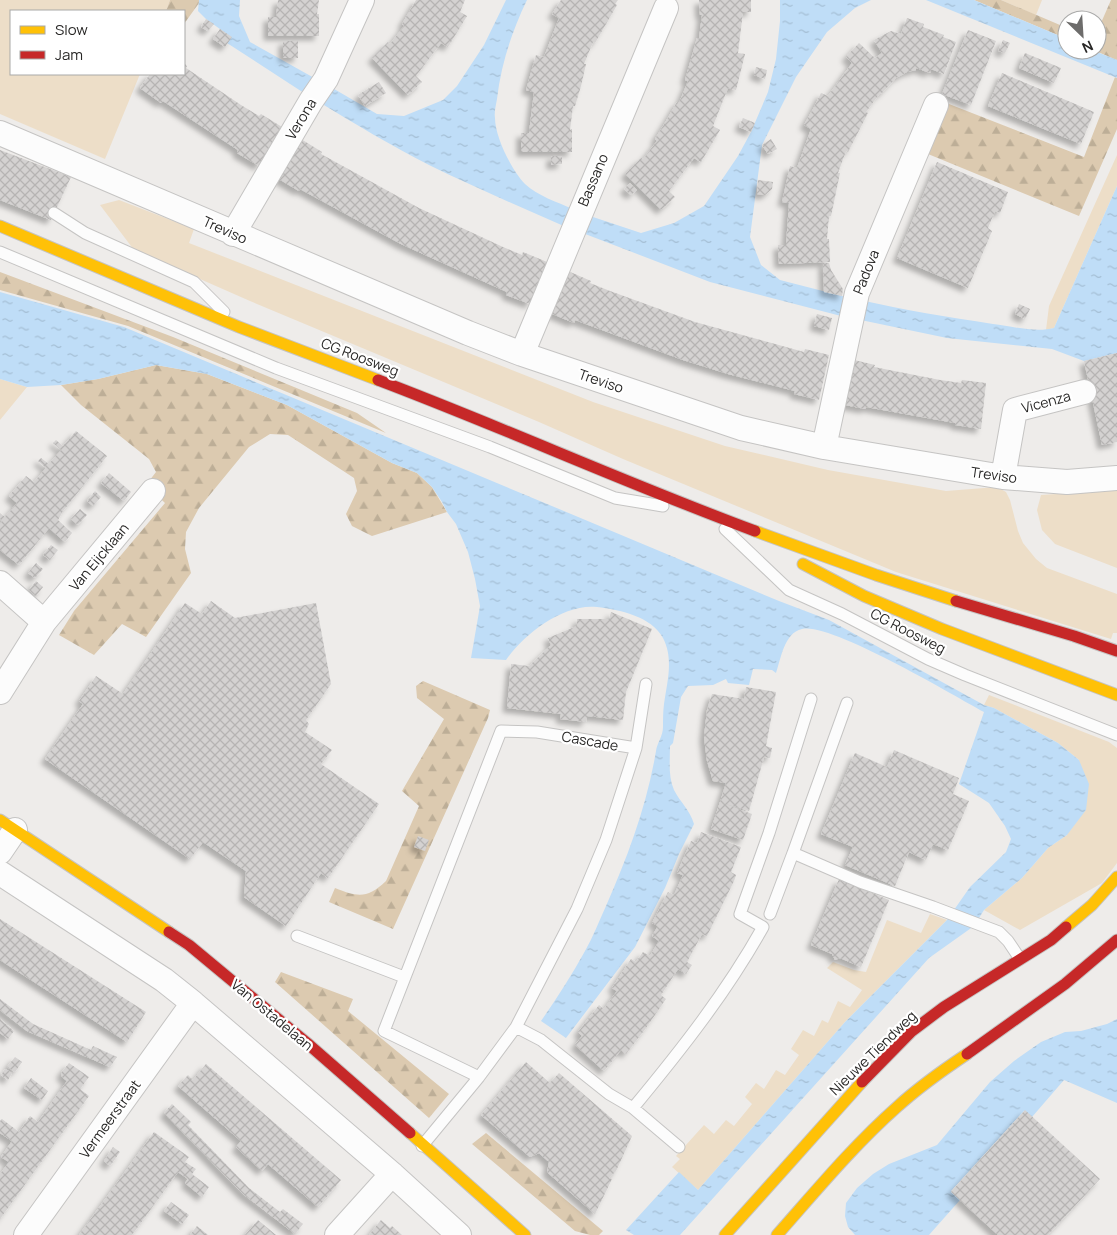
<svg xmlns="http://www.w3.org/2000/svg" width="1117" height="1235" font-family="Manrope,sans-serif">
	<defs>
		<pattern id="forest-firs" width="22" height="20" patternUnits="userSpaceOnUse" patternTransform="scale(1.25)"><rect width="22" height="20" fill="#dccab0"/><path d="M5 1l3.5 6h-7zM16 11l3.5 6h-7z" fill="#bdae97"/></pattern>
		<pattern id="water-ripples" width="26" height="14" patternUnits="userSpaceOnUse" patternTransform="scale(1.25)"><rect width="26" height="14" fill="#bfddf7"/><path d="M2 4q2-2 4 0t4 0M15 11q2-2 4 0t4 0" fill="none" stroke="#a4bed4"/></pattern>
		<pattern id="building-cross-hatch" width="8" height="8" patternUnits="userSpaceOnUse" patternTransform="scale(1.25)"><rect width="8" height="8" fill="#d4d2d1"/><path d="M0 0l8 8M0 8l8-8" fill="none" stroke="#b6b4b3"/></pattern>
		<filter id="shadow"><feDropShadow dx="-4.5" dy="4.5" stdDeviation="2.5" flood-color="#0004"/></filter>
	</defs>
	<rect width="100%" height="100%" fill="#eeecea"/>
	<path fill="#eddec8" d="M0 0H170L166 11H11V74H140L105 159 0 114Z
		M1001 0H1042L1036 15Z
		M1117 155V186L1058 319 1054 328 1046 330 1049 306Z
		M119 200 194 229 189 243 593 402 725 446 828 470 946 491 997 487 1006 492 1010 500 1018 531 1023 543 1036 559 1047 568 1117 594V633H1113L1111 639 896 572 623 459 539 422 250 301 134 250 100 205Z
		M0 379 27 387 0 420Z
		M1117 490V568L1055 544 1042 530 1037 510 1041 495Z
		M989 695 1109 742 1117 748V863L1102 883 1020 930 984 910 1022 878 1048 848 1067 835 1079 760 1058 743 994 708 984 705Z
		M930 914 947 920 845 1022 698 1190 672 1167 680 1159 676 1156 704 1125 714 1134 726 1120 734 1126 752 1104 745 1097 756 1083 764 1089 776 1070 785 1075 799 1055 791 1049 803 1030 814 1036 822 1020 828 1023 838 1001 850 1007 862 990 827 968 833 962 854 970 866 972 887 920 921 933Z"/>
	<path fill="url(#forest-firs)" d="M170 0H199V3L184 24V11H166Z
		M974 0H1001L1067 28V39Z
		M1111 0H1117V60L1093 50H1097V32Z
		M1115 77 1117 78V129L1079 216 928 154 949 104 1084 157Z
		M0 272 173 337 357 413 386 433 128 326 0 290Z
		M156 365 207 374 287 405 392 463 417 473 432 487 447 512 372 536 352 526 346 514 357 491 354 478 288 435 270 434 249 447 199 508 186 532 185 549 191 573 146 637 122 624 94 655 59 635 74 611 165 503 146 485 156 472 149 459 81 405 61 385 98 379Z
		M423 681 490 710 488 718 393 929 329 902 335 888C358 897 367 899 386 881L419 806 402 791 444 719 417 698 416 686Z
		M281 972 353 999 348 1011 449 1094 429 1118 275 982Z
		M486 1133 603 1231 599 1235H590L575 1231 472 1144Z"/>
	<path fill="url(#water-ripples)" d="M199 0H240L239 16 250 42 316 79 307 95 227 43 231 37 206 19 198 11Z
		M506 0H527C512 31 501 64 497 99 496 105 494 112 495 118 495 137 512 171 525 184 538 196 557 202 573 209L566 227C520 207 474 187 429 165 392 146 355 124 319 102L329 86 377 114 404 116 443 100 457 86 484 45Z
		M780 0H871L855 8 827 32 796 77 762 145 750 237 761 265 780 280 846 297 841 316 710 282 580 232 587 215 641 233 674 223 704 206 738 156 751 132 768 92 776 59 780 21Z
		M926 0H974L1067 39V50H1092L1117 60V78Z
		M1117 186V353L1084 361 1052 349 947 338 856 319 860 300C904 310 948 317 993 324 1011 326 1035 333 1054 328Z
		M0 292 124 327 779 601 829 620 984 705 994 708 1058 743 1079 760 1089 784 1086 810 1067 835 1048 848 1022 878 984 910 974 926 929 958 680 1235H634L626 1230 679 1172 698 1190 845 1022 947 920 970 887 1006 852 1011 839 1005 826 989 803 959 784 984 712C954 696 831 622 802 629 784 633 781 659 776 673L772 670 753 669 749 685 728 683 726 679 713 685 688 686 681 697 673 743 670 746C670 761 668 776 674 790 680 802 690 810 694 824L679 854 665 888 635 947 566 1038 541 1021C557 998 572 975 585 951 593 937 599 921 606 906 628 856 647 805 656 751 657 743 663 736 663 727 663 719 663 712 664 704 667 682 674 659 663 638 651 616 620 610 597 607 564 603 524 634 506 660L471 658 480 606 475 579 468 552 456 524 447 512 442 502 432 487 417 473 392 463 287 405 207 374 156 365 98 379 61 385 27 387 0 379Z
		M1117 1019V1103L1064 1080 1032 1117 1024 1111 951 1191 960 1200 929 1235H855L848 1227 845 1216 846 1203 857 1188 873 1174 889 1164 937 1145 990 1082 1014 1061 1041 1042 1065 1032 1081 1031 1107 1024Z"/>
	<path fill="url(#building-cross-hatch)" filter="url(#shadow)" d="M278 0H319L317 14H319V36H268V17H276Z
		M416 0H465L460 12 467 16 448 47 441 43 416 76 422 82 408 95 372 58 388 42 390 44 404 26 402 24Z
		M561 0H618L615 4 617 5 595 43 593 42 584 64H586L581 86 575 106H573L570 130 572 129V152H521V133H529L534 92 526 90 536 55 544 57 559 18 552 14Z
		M699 0H751V12H743L738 53 745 54 736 90 728 88 713 126 720 130 701 162 694 158 669 191 675 197 661 210 625 174 641 158 643 159 657 141 655 139 666 121 677 102 679 103 688 81 685 80 697 38 699 39 702 15H700Z
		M907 18 924 24 923 27 944 35 943 37 956 42 944 74 931 69 930 73 916 68V70L907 72 896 78 881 94 880 93 866 112 868 113 848 152 846 151 838 173H840L831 216H829L827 239H829L830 262 779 264 778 245H786L789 203 782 202 790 166 797 168 811 129 804 125 813 109 821 93 828 96 852 63 846 57 859 43 875 58 882 53 874 40 891 31 901 34Z
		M206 19 214 24 208 31 201 27Z
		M220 29 232 37 225 47 213 39Z
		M968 30 996 41 971 105 942 94Z
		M1003 40 1010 43 1005 53 998 51Z
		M283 41H298V58H283Z
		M1025 53 1061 68 1054 83 1019 68Z
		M184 63 187 66 186 68 241 105 259 116 261 114 282 127 259 166 237 153 238 150 163 101 161 103 140 88 150 74H184Z
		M756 67 767 70 765 79 754 75Z
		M1002 73 1094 112 1081 144 988 106Z
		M379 82 386 93 365 106 358 95Z
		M743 118 755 123 751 132 739 127Z
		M301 139 322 152 321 154 419 208 503 247 522 255 523 252 547 262 530 304 506 295 507 292 401 244 300 189 299 191 277 178Z
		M771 139 777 149 768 154 762 145Z
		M0 150 71 177 51 220 0 200Z
		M551 156H562V164L551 165Z
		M937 162 1008 192 1000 213 995 211 988 228 992 231 968 288 897 258Z
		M758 180 773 182 772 189 765 195 757 194Z
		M630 183 637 190 631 195 624 189Z
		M823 263H829L831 270 843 289 842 296 824 292Z
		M568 271 591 281 590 283 610 291 695 322 804 352 805 349 829 355 819 400 794 394 795 391 728 374 683 360 575 320 574 323 550 313Z
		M1019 304 1030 309 1025 319 1015 314Z
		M817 314 832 318 829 330 814 326Z
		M1117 353V442L1102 445 1084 361Z
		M850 359 875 365 874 367 940 380 961 383 962 380 986 383 981 429 955 425V423L866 407 865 409 840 404Z
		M76 431 107 456 63 511 58 520 72 533 65 542 49 528 19 565 0 550V524L2 521 0 519V513L5 517 17 503 9 496 26 476 34 482 46 468 38 461 41 458 49 464 61 450 53 443 56 440 63 446Z
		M109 473 131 492 124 501 101 483Z
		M95 491 101 497 93 506 87 501Z
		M80 509 87 515 78 525 71 519Z
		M51 545 58 550 50 560 43 555Z
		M36 563 43 569 35 578 28 573Z
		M36 581 43 587 36 596 29 590Z
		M211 601 235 618 316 603 331 684 306 720 309 724 305 732 332 750 321 764 379 804 328 878 321 873 286 926 244 897 246 871 203 842 190 859 45 759 83 704 79 701 96 676 123 694 185 603 202 614Z
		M611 612 652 629 626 692 623 720 587 716 586 722 560 719 561 714 507 708 511 664 529 666 551 645 548 638 577 626V619H609Z
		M746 687 776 692 766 746 772 748 770 758 764 757 749 811 720 802 726 783 713 781 707 761 704 737 707 710 712 694 744 699Z
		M894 750 959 778 953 794 969 801 948 850 933 844 926 860 909 852 895 886 845 865 853 847 821 834 855 753 887 767Z
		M720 802 752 814 743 840 711 829Z
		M701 832 741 847 731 872 736 875 734 881 707 936 702 934 687 962 692 965 686 974 678 969 661 995 666 999 646 1028 626 1054 621 1050 604 1071 575 1045 582 1036 578 1032 599 1005 604 1009 617 991 612 988 631 959 636 962 643 952 650 956 659 941 652 936 658 926 652 923 668 892 674 895 683 875 677 873 691 841 697 843Z
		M418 836 429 840 425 851 414 847Z
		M839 879 889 900 861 967 840 958 835 960 832 954 811 945Z
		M0 919 146 1012 127 1042 0 960Z
		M0 999 33 1024 91 1050 93 1046 117 1057 110 1067 27 1031 0 1010Z
		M0 1019 14 1031 8 1039 0 1033Z
		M15 1057 22 1062 15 1072 7 1067Z
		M526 1062 550 1083 559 1073 632 1136 616 1171 609 1178 612 1179 595 1214 547 1172 549 1162 539 1153 530 1157 481 1115Z
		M69 1063 89 1077 80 1089 89 1096 0 1219V1174L9 1162 1 1157 12 1141 0 1133V1121L2 1119 19 1132 30 1116 38 1122 67 1081 62 1077 61 1073Z
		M206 1064 341 1180 318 1207 268 1164 262 1171 236 1147 241 1141 178 1086 188 1075 193 1080Z
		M5 1069 12 1073 8 1080 1 1075Z
		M31 1078 48 1091 42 1100 24 1088Z
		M172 1104 191 1122 188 1125 249 1188 280 1212 283 1209 303 1224 295 1234 243 1194 164 1113Z
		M1025 1110 1100 1179 1048 1235H998L951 1192Z
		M154 1132 189 1157 185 1162 196 1169 192 1174 209 1187 202 1197 185 1183 188 1179 178 1172 132 1235H79Z
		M113 1147 120 1152 110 1166 104 1161Z
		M171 1202 189 1215 182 1224 164 1211Z
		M258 1220 276 1235H245Z
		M381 1220 390 1228 392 1226 402 1235H369Z
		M197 1226 208 1235H190Z"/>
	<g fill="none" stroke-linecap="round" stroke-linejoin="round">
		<g stroke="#c5c4c3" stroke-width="13">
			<path id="lane" d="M54 213 85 233 194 282 224 312
				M0 252 276 368 490 447 615 498 663 506
				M725 529 789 590 842 614 928 659 965 675 1117 735
				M636 748 646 684
				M793 853 847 703
				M770 914 793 853 860 882 933 907 999 932 1008 941 1020 959
				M297 936 404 977
				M516 1027 541 1040 609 1094 633 1108 679 1147
				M633 1108C681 1050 726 993 763 927L740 914 769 833 811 699
				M422 1146 479 1077 516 1027 577 909 606 840 636 748 537 732 501 731 384 1031 479 1077"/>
		</g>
		<g stroke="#c5c4c3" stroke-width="26">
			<path id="street" d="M0 133 468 333 522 354 741 428 824 447 1003 477 1067 482 1117 478
				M233 234 311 101 326 79 362 0
				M522 354 666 8
				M824 447 857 293 936 105
				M1003 477 1015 410 1084 392
				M0 583 44 622
				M0 692 44 622 153 491
				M0 852 15 830
				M0 873 164 980 193 1003 392 1174 459 1235
				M26 1235 193 1003
				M337 1235 392 1174"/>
		</g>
		<g stroke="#c5c4c3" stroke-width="13">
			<path id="slow" d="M0 226 239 327 378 380
				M755 531 876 575 956 601
				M803 564 864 596 942 629 1117 695
				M0 820 169 932
				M1066 927 1092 905 1117 877
				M410 1133 525 1235
				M725 1235 862 1082
				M777 1235C816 1191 853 1146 897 1107 919 1087 943 1070 967 1054"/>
		</g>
		<g stroke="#c5c4c3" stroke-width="13">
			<path id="jam" d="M378 380C505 428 628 484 755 531
				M956 601 1074 636 1117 651
				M169 932 189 945 307 1043 410 1133
				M967 1054 1065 984 1117 940
				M862 1082 912 1031 944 1007 1051 940 1066 927"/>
		</g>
		<use href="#lane" stroke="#fcfcfc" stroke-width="11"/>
		<use href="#street" stroke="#fcfcfc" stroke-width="24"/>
		<use href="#slow" stroke="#ffc107" stroke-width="11"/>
		<use href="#jam" stroke="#c62828" stroke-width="11"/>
	</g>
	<g text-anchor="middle" stroke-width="4.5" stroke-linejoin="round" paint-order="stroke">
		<g font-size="14" fill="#282726" stroke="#fff">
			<text transform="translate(301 119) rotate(-59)" y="5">Verona</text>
			<text transform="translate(593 180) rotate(-67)" y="5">Bassano</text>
			<text transform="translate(225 230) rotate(24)" y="5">Treviso</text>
			<text transform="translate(866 272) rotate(-68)" y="5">Padova</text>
			<text transform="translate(360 357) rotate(21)" y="5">CG Roosweg</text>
			<text transform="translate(601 381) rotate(19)" y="5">Treviso</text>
			<text transform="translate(1046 402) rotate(-15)" y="5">Vicenza</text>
			<text transform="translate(994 475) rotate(8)" y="5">Treviso</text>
			<text transform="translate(99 557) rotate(-50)" y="5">Van Eijcklaan</text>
			<text transform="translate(908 631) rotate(27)" y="5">CG Roosweg</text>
			<text transform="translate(590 741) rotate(10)" y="5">Cascade</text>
			<text transform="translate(272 1015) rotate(40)" y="5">Van Ostadelaan</text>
			<text transform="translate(873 1053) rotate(-44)" y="5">Nieuwe Tiendweg</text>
			<text transform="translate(110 1119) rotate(-54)" y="5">Vermeerstraat</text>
		</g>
	</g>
	<rect x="10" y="10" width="175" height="65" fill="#ffffff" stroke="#a9a9a8"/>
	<rect x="20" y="26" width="25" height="8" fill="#ffc107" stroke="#a9a9a8"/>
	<text x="55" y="35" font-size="15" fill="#282726">Slow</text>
	<rect x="20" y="51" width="25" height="8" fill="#c62828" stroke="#a9a9a8"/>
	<text x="55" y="60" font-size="15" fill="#282726">Jam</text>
	<g transform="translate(1082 35) rotate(155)"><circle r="24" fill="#ffffff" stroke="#a9a9a8"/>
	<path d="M0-4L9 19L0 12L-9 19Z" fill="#6d6c6b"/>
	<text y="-8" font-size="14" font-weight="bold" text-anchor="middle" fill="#282726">N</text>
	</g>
</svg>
